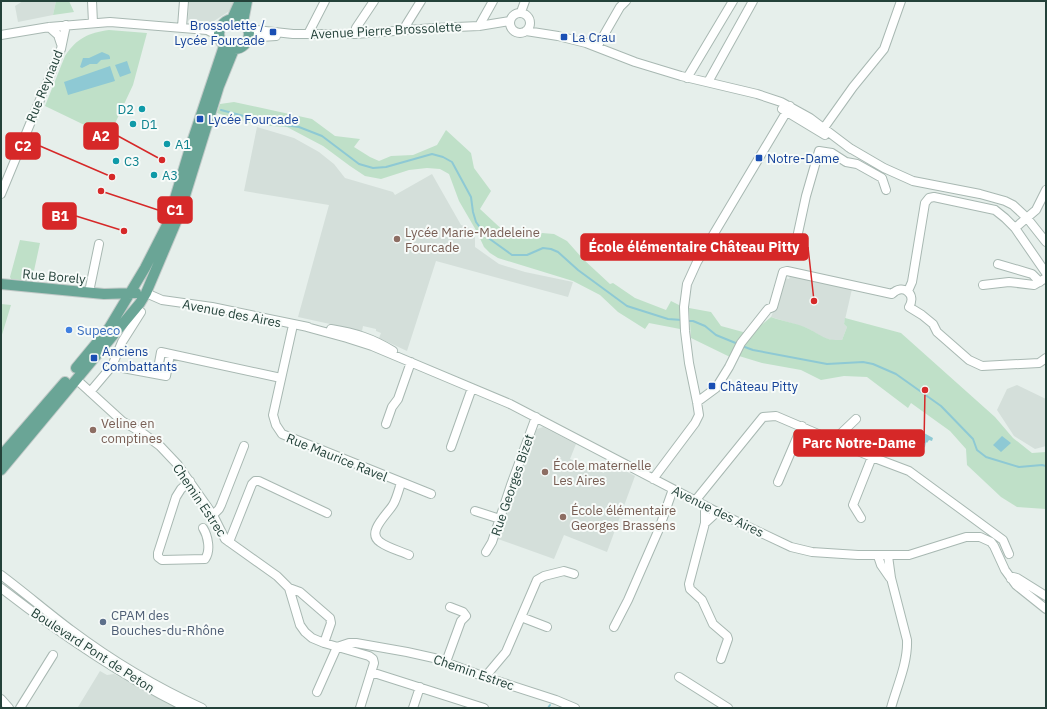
<svg xmlns="http://www.w3.org/2000/svg" width="1047" height="709" font-family="'IBM Plex Sans',sans-serif">
	<rect width="100%" height="100%" fill="#e6efeb"/>
	<path fill="#d4dfda" d="M23 1H56L53 15 18 22 15 6Z
		M189 1H234L231 10 211 23 190 22 188 20Z
		M257 127 294 138 319 152 334 164 345 178 393 192 395 195 432 174 461 225 469 228 475 237V247L499 264 525 272 573 282 568 297 436 261 407 351 379 338 381 333 376 331V329L363 326 362 331 298 317 329 205 244 191Z
		M791 273 852 289 844 324 847 327 842 340H832L824 338 807 328 771 317 773 312H774L785 278 789 279Z
		M1017 385 1046 399V446L1035 449 1014 436 997 410 1007 389Z
		M543 427 576 444 570 459 604 473 609 462 635 476 607 552 564 535 554 559 498 539 537 429Z
		M100 671 107 675 114 674 176 708H79L78 707Z"/>
	<path fill="#bfe0c8" d="M56 1H69L74 12 53 15Z
		M109 30 147 33 133 85 111 132 107 131 99 132 45 106 65 56C77 38 88 33 109 30Z
		M234 102 312 119 335 136 360 139 354 147 370 157 379 161 391 156 413 155 437 145 446 130 471 153 474 168 491 191 480 209 509 236 513 229 528 238 542 233 554 234 567 241 583 259 610 284 613 283 635 298 666 310 671 301 681 306 680 329 649 323 645 329 618 312 600 295 573 281 498 258 490 253 484 247 477 232 459 201 449 174 440 169 427 168 409 170 381 179 365 176 350 166 323 146 287 127 256 125 217 113 220 104Z
		M20 240 40 243 32 280 30 281 11 279 10 277Z
		M1 304 11 305 1 338Z
		M689 308 711 312 721 326 743 332H753L771 317C782 321 796 323 807 328 822 335 824 341 842 340L847 327 844 324 845 318 901 333 995 417 1013 438 1032 453 1046 452V509L1017 507 1001 497 967 465 966 449 950 431 911 403 908 408 867 377 844 376 821 380 801 370 762 363 739 356 730 357 691 338Z"/>
	<path fill="#8ec9d4" d="M102 52 109 55 110 57V59L101 60 97 64H90L82 68 80 67 83 58H89Z
		M127 61 131 73 120 77 115 65Z
		M110 66 115 81 68 95 64 82Z
		M924 433 933 438 932 441 929 440 927 443 926 442 925 447 923 448 918 445Z
		M1002 436 1011 443 1001 452 993 445Z"/>
	<g fill="none" stroke-linecap="round" stroke-linejoin="round">
		<path stroke="#8ec9d4" stroke-width="2" d="M221 110 270 123 299 127 322 136 359 164 373 168 386 167 432 154 443 157 452 162 471 197 473 212 476 222 487 237 512 255H527L543 248 551 249 558 252 578 270 627 306 668 319 682 320
			M686 321H693L705 326 716 335 738 344
			M742 346 753 350 827 364 863 362 873 364 896 374 941 406 973 439 977 450 986 457 1019 467 1042 465 1046 466
			M548 708 550 705"/>
		<g stroke="#a8b8b2" stroke-width="10">
			<path id="minor" d="M92 1 93 23
				M521 12 525 1
				M510 23a10 10 0 1 1 20 0a10 10 0 1 1-20 0Z
				M479 26 493 1
				M49 27 58 35 61 44
				M182 27 184 1
				M248 29 293 34H355L434 28 479 26 510 21
				M207 30 219 36
				M403 30 421 1
				M526 31 558 36 586 43 635 62 681 76 757 94 781 102 810 118 851 149
				M308 34 325 1
				M355 34 356 28 374 1
				M1 35 49 27 110 22 207 30 220 27
				M246 42 261 37 276 36
				M597 47 620 7 626 1
				M687 78 733 1
				M708 82 753 1
				M782 109 825 135
				M821 132 853 87 884 49 901 1
				M848 147 884 168 913 181 980 194 1005 201 1013 205 1027 218 1046 242
				M1 194 61 49 66 25
				M1015 228 1036 210 1046 190
				M795 247 806 196 819 151 832 153 846 162 857 164 882 178 886 190
				M998 264 1032 274 1040 282
				M983 285 1009 282 1034 285 1046 278
				M908 291 912 282 925 203 929 198 934 197 995 210 1005 218 1015 228 1046 273
				M89 292 99 244
				M146 293 162 300 212 307 308 327
				M293 325 273 415 276 425 282 434 431 494
				M303 326 347 338 372 346 510 404 717 512 791 547 812 552 858 555H909L966 537H980L991 542 994 546 1005 570 1016 585 1046 609
				M331 329C355 333 372 338 393 351
				M112 366 122 342 141 312
				M157 374 161 352 281 378
				M76 379 122 421 144 434 160 446 178 465 213 515 225 539 277 576 289 588 300 625 305 632 312 638 324 643 369 656 373 659 374 663 360 708
				M90 392 112 366 166 376 170 354
				M697 402 716 388 729 367 741 343 768 309 773 307 783 272 787 271 892 294C903 283 917 294 909 307L922 315 933 324 937 332 969 360 982 366 1039 363 1046 358
				M386 424 392 407 398 399 411 362
				M834 440 856 419
				M451 447 472 388
				M653 479 695 423 699 415 697 402 689 363 685 331 684 307 687 284 697 262 790 106
				M190 481 181 489 176 497 158 553V557L162 560 205 559C211 551 208 536 203 528
				M778 482 802 426
				M401 483C399 489 397 497 394 503 390 512 365 532 380 542 388 548 400 551 409 555
				M695 501 763 417 776 416 872 457 909 471 1003 540 1009 554
				M705 506V523L717 512
				M475 511 500 519
				M213 515 219 509 221 505 244 446
				M861 518 853 505 872 457
				M705 523 689 584 690 589 702 600 713 624 727 636 728 639 721 659
				M229 542 252 484 255 481H259L327 513
				M486 552 492 542 511 485 536 417
				M878 556 881 565 890 578
				M888 556 891 578 907 640C908 663 897 686 891 708
				M1 575C25 593 47 612 71 630 111 660 156 687 202 708
				M1011 579 1013 577 1017 578 1046 596
				M1 588C59 633 121 676 187 708
				M289 588 300 592 330 618 331 623 324 643
				M521 617 547 627
				M614 627 628 600 659 529 673 489
				M337 647 349 643H356L407 652 434 658 485 677 556 700 575 708
				M446 662 461 621 466 616 463 612 450 607
				M371 672 484 708
				M485 677 506 652 537 580 544 576 564 571 574 574
				M679 677 728 708
				M317 692 337 647
				M1 699 9 708
				M20 708 53 655
				M413 708 420 687"/>
		</g>
		<g stroke="#c2cac8" stroke-width="12">
			<path id="major" d="M219 34a15 15 0 1 1 30 0a15 15 0 1 1-30 0Z
				M232 19 240 1
				M243 22 247 1
				M1 284 104 294 136 293
				M76 368 109 328 145 268 167 225 191 145 224 46
				M1 456 65 382
				M1 470 140 303 146 293 179 215 219 86 234 49"/>
		</g>
		<use href="#minor" stroke="#fff" stroke-width="8"/>
		<use href="#major" stroke="#6aa596" stroke-width="10"/>
	</g>
	<g fill="#1a4fb4" stroke="#f7fbf9" stroke-width="1.5">
		<rect x="269" y="28" width="8" height="8" rx="2"/>
		<rect x="560" y="33" width="8" height="8" rx="2"/>
		<rect x="196" y="115" width="8" height="8" rx="2"/>
		<rect x="755" y="154" width="8" height="8" rx="2"/>
		<rect x="90" y="354" width="8" height="8" rx="2"/>
		<rect x="708" y="382" width="8" height="8" rx="2"/>
	</g>
	<g fill="#0f9aa8" stroke="#f7fbf9" stroke-width="1.5">
		<circle cx="142" cy="109" r="4"/>
		<circle cx="133" cy="124" r="4"/>
		<circle cx="167" cy="144" r="4"/>
		<circle cx="116" cy="161" r="4"/>
		<circle cx="154" cy="175" r="4"/>
	</g>
	<g fill="#8d6e63" stroke="#f7fbf9" stroke-width="1.5">
		<circle cx="397" cy="239" r="4"/>
		<circle cx="93" cy="430" r="4"/>
		<circle cx="545" cy="472" r="4"/>
		<circle cx="563" cy="517" r="4"/>
	</g>
	<circle fill="#3f7fe0" stroke="#f7fbf9" stroke-width="1.5" cx="69" cy="330" r="4"/>
	<circle fill="#5c6f8a" stroke="#f7fbf9" stroke-width="1.5" cx="103" cy="622" r="4"/>
	<g text-anchor="middle" stroke-width="4" stroke-linejoin="round" paint-order="stroke">
		<g font-size="13" fill="#164399" stroke="#f7fbf9" text-anchor="start">
			<text x="265" y="30" text-anchor="end">Brossolette /<tspan x="265" dy="15">Lycée Fourcade</tspan></text>
			<text x="572" y="42">La Crau</text>
			<text x="208" y="124">Lycée Fourcade</text>
			<text x="767" y="163">Notre-Dame</text>
			<text x="102" y="356">Anciens<tspan x="102" dy="15">Combattants</tspan></text>
			<text x="720" y="391">Château Pitty</text>
		</g>
		<g font-size="13" fill="#24423a" stroke="#f7fbf9">
			<text transform="translate(386 30) rotate(-3)" y="5">Avenue Pierre Brossolette</text>
			<text transform="translate(44 86) rotate(-68)" y="5">Rue Reynaud</text>
			<text transform="translate(54 276) rotate(5)" y="5">Rue Borely</text>
			<text transform="translate(232 313) rotate(11)" y="5">Avenue des Aires</text>
			<text transform="translate(337 457) rotate(22)" y="5">Rue Maurice Ravel</text>
			<text transform="translate(512 485) rotate(-71)" y="5">Rue Georges Bizet</text>
			<text transform="translate(200 500) rotate(56)" y="5">Chemin Estrec</text>
			<text transform="translate(718 511) rotate(26)" y="5">Avenue des Aires</text>
			<text transform="translate(93 650) rotate(33)" y="5">Boulevard Pont de Peton</text>
			<text transform="translate(474 672) rotate(19)" y="5">Chemin Estrec</text>
		</g>
		<g font-size="13" fill="#0d838f" stroke="#f7fbf9" text-anchor="start">
			<text x="134" y="114" text-anchor="end">D2</text>
			<text x="141" y="129">D1</text>
			<text x="175" y="149">A1</text>
			<text x="124" y="166">C3</text>
			<text x="162" y="180">A3</text>
		</g>
		<g font-size="13" fill="#785e54" stroke="#f7fbf9" text-anchor="start">
			<text x="405" y="237">Lycée Marie-Madeleine<tspan x="405" dy="15">Fourcade</tspan></text>
			<text x="101" y="428">Veline en<tspan x="101" dy="15">comptines</tspan></text>
			<text x="553" y="470">École maternelle<tspan x="553" dy="15">Les Aires</tspan></text>
			<text x="571" y="515">École élémentaire<tspan x="571" dy="15">Georges Brassens</tspan></text>
		</g>
		<g font-size="13" fill="#366cbe" stroke="#f7fbf9" text-anchor="start">
			<text x="77" y="335">Supeco</text>
		</g>
		<g font-size="13" fill="#4e5e75" stroke="#f7fbf9" text-anchor="start">
			<text x="111" y="620">CPAM des<tspan x="111" dy="15">Bouches-du-Rhône</tspan></text>
		</g>
	</g>
	<path fill="none" stroke="#d62828" stroke-width="1.5" d="M162 160L118 136M112 177L40 146M101 191L158 210M124 231L76 216M814 301L808 247M925 390L924 443"/>
	<g fill="#d62828" stroke="#f7fbf9" stroke-width="1.5">
		<circle cx="162" cy="160" r="4"/>
		<circle cx="112" cy="177" r="4"/>
		<circle cx="101" cy="191" r="4"/>
		<circle cx="124" cy="231" r="4"/>
		<circle cx="814" cy="301" r="4"/>
		<circle cx="925" cy="390" r="4"/>
	</g>
	<g fill="#d62828" stroke="#d62828" stroke-width="1.5">
		<rect x="84" y="123" width="34" height="26" rx="4"/>
		<rect x="6" y="133" width="34" height="26" rx="4"/>
		<rect x="158" y="197" width="34" height="26" rx="4"/>
		<rect x="43" y="203" width="33" height="26" rx="4"/>
		<rect x="581" y="234" width="227" height="26" rx="4"/>
		<rect x="794" y="430" width="130" height="26" rx="4"/>
	</g>
	<g font-size="14" text-anchor="middle" font-weight="bold" fill="#fff">
		<text x="101" y="141">A2</text>
		<text x="23" y="151">C2</text>
		<text x="175" y="215">C1</text>
		<text x="60" y="221">B1</text>
		<text x="694" y="252">École élémentaire Château Pitty</text>
		<text x="859" y="448">Parc Notre-Dame</text>
	</g>
	<rect width="1047" height="709" fill="none" stroke="#24423a" stroke-width="4"/>
</svg>
